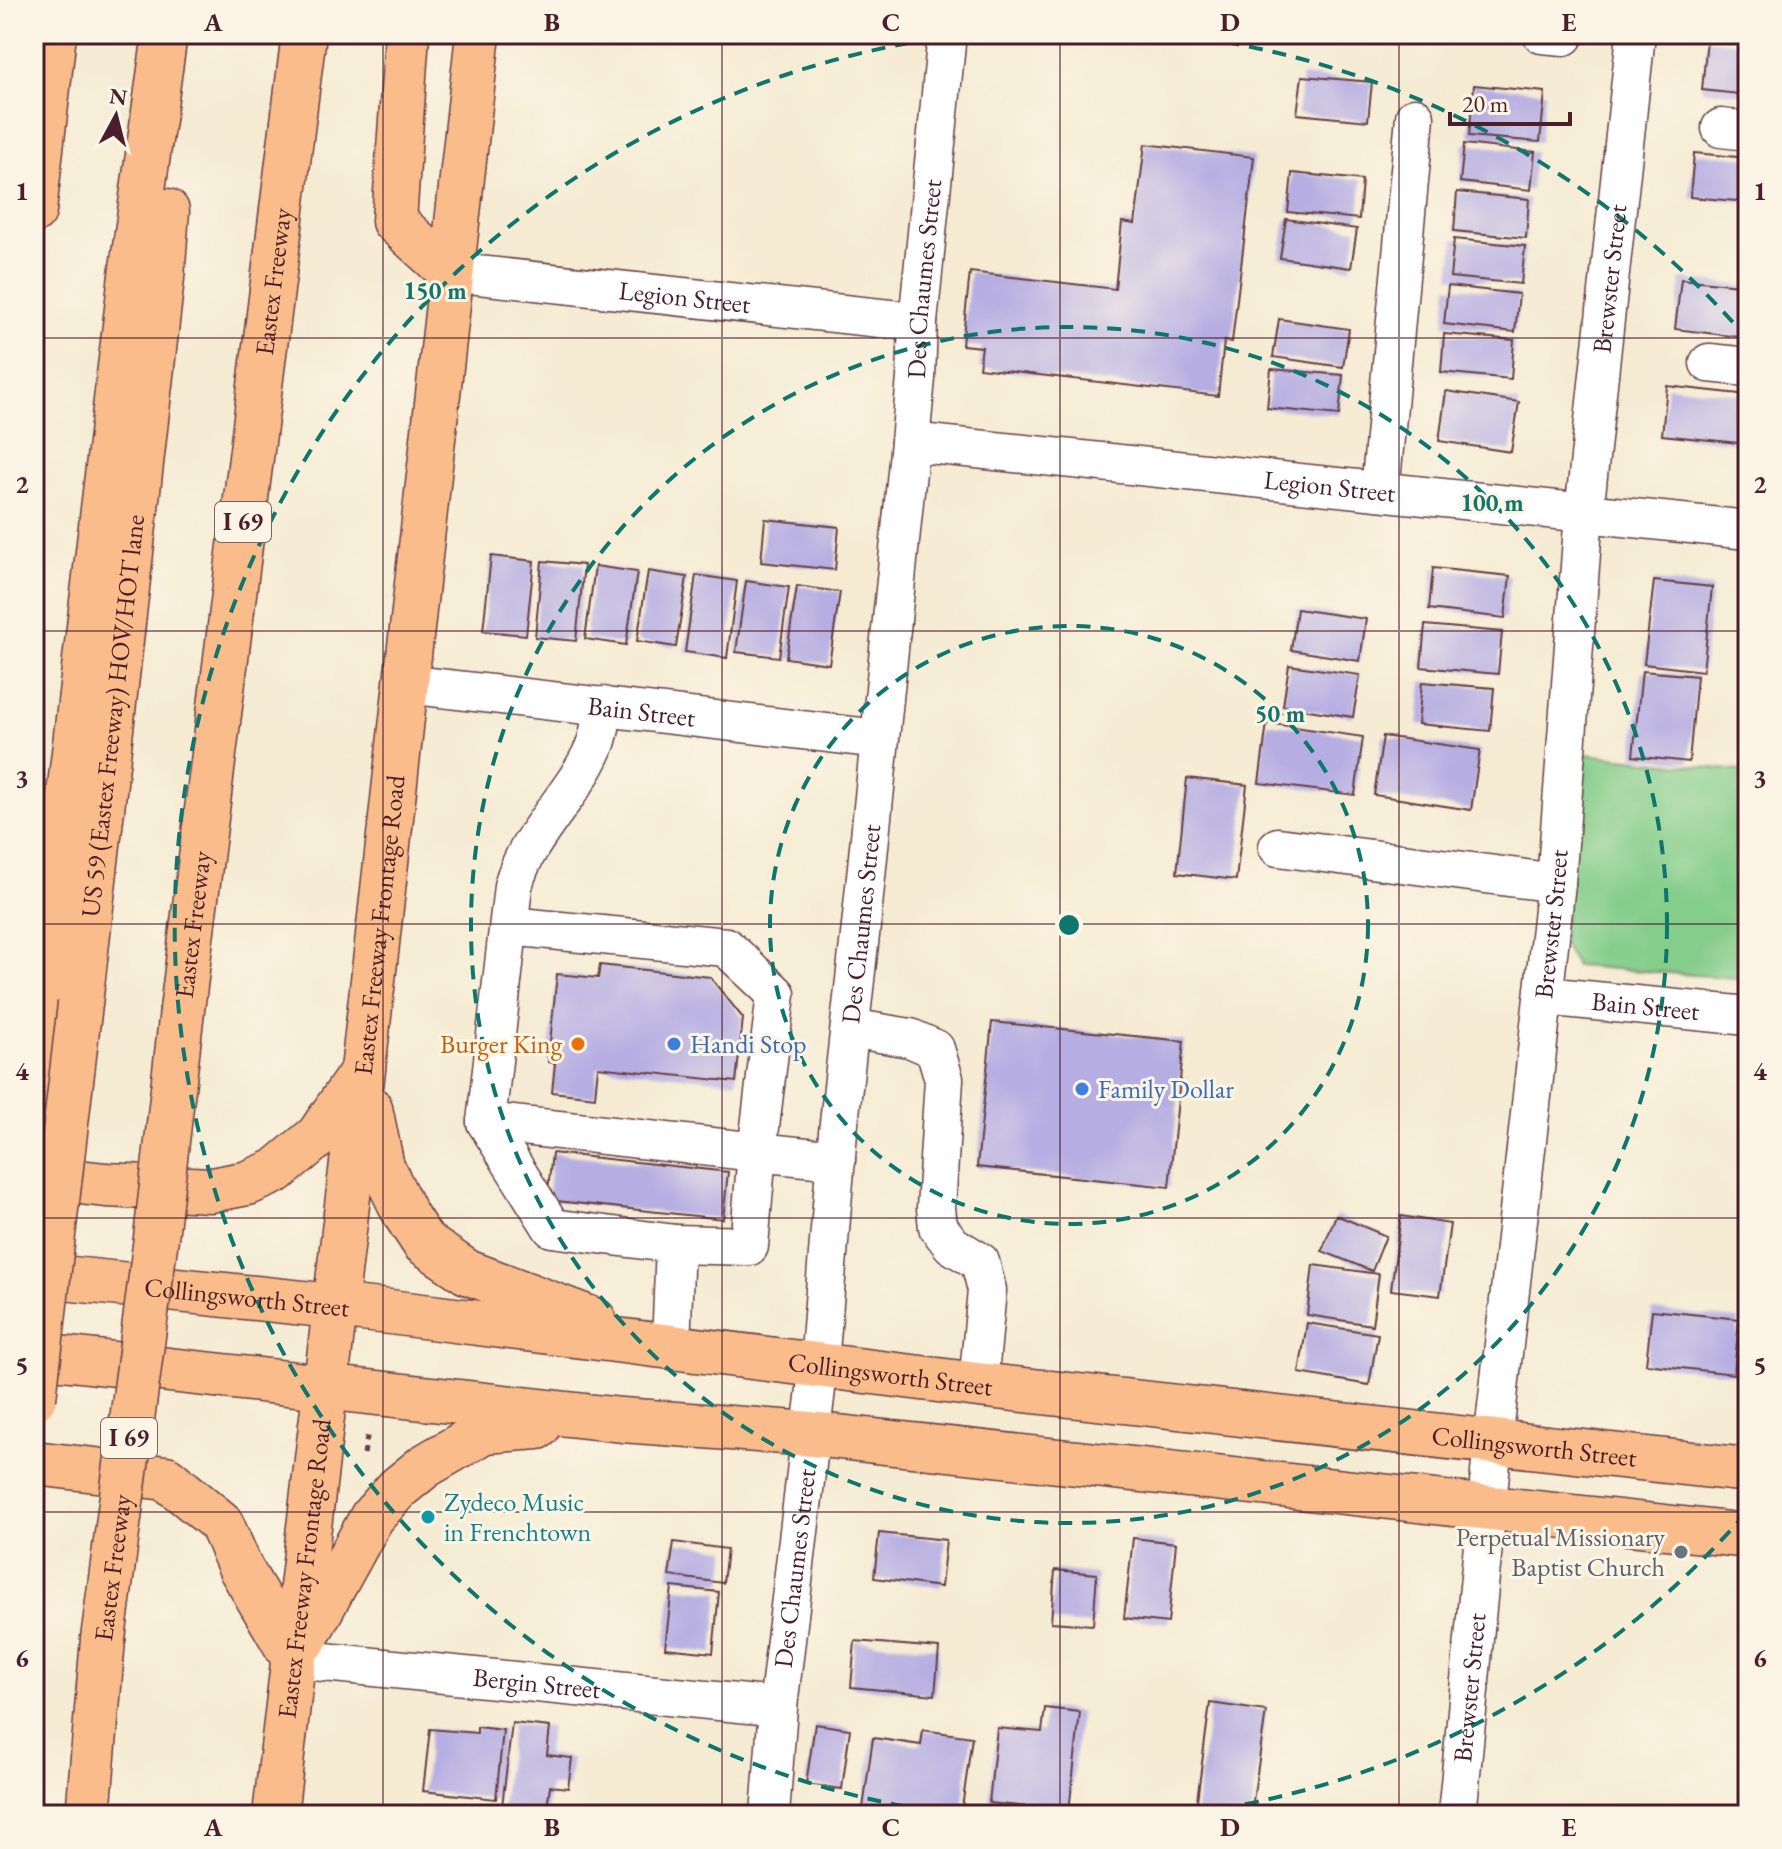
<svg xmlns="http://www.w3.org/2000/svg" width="1782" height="1849" font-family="'EB Garamond',serif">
	<rect width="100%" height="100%" fill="#fcf5e5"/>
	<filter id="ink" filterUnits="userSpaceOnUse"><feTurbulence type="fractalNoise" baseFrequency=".0125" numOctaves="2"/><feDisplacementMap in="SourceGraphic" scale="16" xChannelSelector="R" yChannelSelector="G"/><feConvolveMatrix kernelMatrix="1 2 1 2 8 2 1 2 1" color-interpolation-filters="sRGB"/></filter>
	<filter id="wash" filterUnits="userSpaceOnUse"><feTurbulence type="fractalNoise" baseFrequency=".006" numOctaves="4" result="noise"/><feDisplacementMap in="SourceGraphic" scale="32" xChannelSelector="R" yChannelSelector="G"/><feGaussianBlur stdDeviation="1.8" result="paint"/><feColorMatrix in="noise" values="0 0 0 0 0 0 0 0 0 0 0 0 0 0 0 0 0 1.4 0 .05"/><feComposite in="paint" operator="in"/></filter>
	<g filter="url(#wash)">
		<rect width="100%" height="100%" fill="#f5ebd3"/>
		<path fill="#84cd8a" stroke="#67765a" stroke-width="2" d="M1584 754 1748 772V979L1576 966 1562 943Z"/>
		<g id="blocks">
			<path fill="#b6aee2" d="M1707 39 1748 44V95L1702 90Z
				M1302 76 1372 82 1368 121 1297 114Z
				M1474 85 1545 92 1540 142 1469 136Z
				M1145 144 1254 157 1232 342 1224 341 1218 396 979 368 982 347 962 345 970 272 1115 289 1122 222 1135 224Z
				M1464 144 1535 152 1531 190 1460 182Z
				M1694 153 1748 158V202L1690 197Z
				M1292 173 1362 180 1359 219 1288 212Z
				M1457 192 1529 199 1526 238 1454 231Z
				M1286 219 1357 229 1351 268 1280 258Z
				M1454 239 1525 246 1521 284 1450 277Z
				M1681 279 1748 286V338L1675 329Z
				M1448 286 1519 294 1515 332 1444 324Z
				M1279 319 1349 329 1343 367 1273 357Z
				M1444 334 1514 340 1511 379 1441 372Z
				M1271 369 1343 375 1339 415 1267 408Z
				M1667 386 1748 395V444L1662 435Z
				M1446 391 1519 402 1511 452 1439 441Z
				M765 519 839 527 835 570 761 562Z
				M491 556 534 561 526 635 483 631Z
				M542 561 584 565 576 641 535 637Z
				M595 566 637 572 626 645 585 639Z
				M1433 568 1510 576 1505 618 1429 609Z
				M648 571 687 577 676 647 637 641Z
				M696 575 737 581 727 658 685 652Z
				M746 581 789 587 779 657 736 652Z
				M1654 581 1712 587 1703 671 1644 664Z
				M797 586 840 592 829 664 786 658Z
				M1297 609 1366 619 1360 661 1291 650Z
				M1425 625 1502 632 1498 674 1421 667Z
				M1289 665 1360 675 1353 717 1283 706Z
				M1642 671 1697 676 1689 762 1633 756Z
				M1422 682 1494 688 1490 731 1418 724Z
				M1267 723 1363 737 1355 795 1259 783Z
				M1383 736 1480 750 1471 810 1374 795Z
				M1187 778 1247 785 1236 880 1177 873Z
				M600 965 710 977 743 1018 736 1082 598 1067 595 1097 552 1092 555 1063 548 1062 557 974 598 978Z
				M992 1022 1184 1041 1169 1187 977 1167Z
				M552 1153 728 1172 723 1219 547 1200Z
				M1336 1215 1386 1236 1372 1271 1322 1251Z
				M1401 1216 1450 1224 1440 1296 1391 1290Z
				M1313 1265 1379 1274 1372 1325 1307 1315Z
				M1652 1310 1739 1319 1734 1374 1646 1364Z
				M1307 1323 1378 1334 1369 1385 1299 1373Z
				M879 1533 946 1540 941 1587 874 1578Z
				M1133 1538 1176 1543 1168 1623 1124 1618Z
				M674 1542 727 1549 723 1583 669 1576Z
				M1055 1570 1097 1574 1093 1625 1051 1622Z
				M672 1587 719 1592 713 1653 665 1648Z
				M855 1641 939 1648 935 1695 851 1687Z
				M1210 1703 1266 1711 1251 1815H1195Z
				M1045 1708 1080 1712 1069 1811 989 1803 997 1728 1042 1732Z
				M512 1723 550 1727 547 1755 572 1758 568 1788 550 1786 546 1815H501Z
				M815 1724 850 1729 842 1789 806 1784Z
				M477 1727 503 1730 496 1799 423 1791 430 1729 477 1733Z
				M923 1730 972 1737 961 1815H862L873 1738 921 1745Z"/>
		</g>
	</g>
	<g filter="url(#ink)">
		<use href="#blocks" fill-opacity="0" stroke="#643e44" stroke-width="2"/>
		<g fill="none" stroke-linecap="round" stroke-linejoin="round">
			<g stroke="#643e44" stroke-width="41">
				<g id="minor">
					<path d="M1542 34 1564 36"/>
					<path d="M1721 128 1748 131"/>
					<path id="s1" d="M450 272 918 322"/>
					<path d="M1709 363 1748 367"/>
					<path id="s2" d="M910 442 1748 530"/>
					<path d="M1380 491 1415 117"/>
					<path id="s3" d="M405 684 879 739"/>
					<path d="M603 706C601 721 600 735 594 748 573 797 527 834 513 886L486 1122 552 1228 675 1244 671 1346"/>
					<path d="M1278 847 1556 883"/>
					<path id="s4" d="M1544 996 1748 1016"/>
					<path d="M850 1028 910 1038 935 1049 944 1079 936 1208 938 1227 952 1245 980 1262 987 1290 978 1385"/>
					<path d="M486 1122 757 1152 776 994 726 947 509 926"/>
					<path d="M675 1244 749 1246 757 1152 836 1160"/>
					<path id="s5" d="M294 1659 778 1707"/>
					<path id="s6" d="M770 1815 778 1707 819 1364 838 1132 861 926 910 442 916 378 918 322 947 34"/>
					<path id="s7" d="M1457 1815 1493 1442 1556 883 1584 513 1636 34"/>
				</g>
			</g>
			<g stroke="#643e44" stroke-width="47">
				<g id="major">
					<path d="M370 1108 382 1167 405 1214 424 1243 467 1272 594 1320"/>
					<path d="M34 1177 106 1185 211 1190 248 1183 276 1171 318 1136 359 1076"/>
					<path id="s8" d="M34 1275 390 1312 978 1385 1748 1470"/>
					<path d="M34 1355 622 1420 811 1434 1748 1536"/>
					<path d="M34 1463 166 1478 221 1523 241 1569 294 1659"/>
					<path d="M305 1639 372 1517 398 1488 425 1466 485 1431 538 1427"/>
					<path id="s9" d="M275 1815 363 1070 478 34"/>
				</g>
			</g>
			<g stroke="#643e44" stroke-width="47">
				<g id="highway">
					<path d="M407 34 394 221 450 272"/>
					<path d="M34 211 54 34"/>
					<path id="s10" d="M80 1004 162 278 167 211"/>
					<path id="s11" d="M182 1010 304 34"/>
					<path d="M34 1087 131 275 165 34"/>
					<path d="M88 1815 103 1639"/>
				</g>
			</g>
			<path stroke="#643e44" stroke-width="5" stroke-dasharray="6 6" stroke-linecap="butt" d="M364 1454 368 1432"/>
			<use href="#minor" stroke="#fff" stroke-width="38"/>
			<use href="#major" stroke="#f9bc8a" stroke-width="44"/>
			<use href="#highway" stroke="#f9bc8a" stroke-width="44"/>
			<g stroke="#643e44" stroke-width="47" stroke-linecap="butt">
				<g id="highway-bridge">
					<path d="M34 1398 80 1004"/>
					<path id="s12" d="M103 1639 156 1238 182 1010"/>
				</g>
			</g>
			<use href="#highway-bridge" stroke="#f9bc8a" stroke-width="44"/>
		</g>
	</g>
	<path fill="none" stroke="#4a1f2b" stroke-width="2" stroke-opacity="0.55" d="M383 34V1815M722 34V1815M1060 34V1815M1399 34V1815M34 338H1748M34 631H1748M34 924H1748M34 1218H1748M34 1512H1748"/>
	<g fill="none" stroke="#0f766e" stroke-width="4" stroke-dasharray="14 10">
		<circle cx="1069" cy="925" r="299"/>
		<circle cx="1069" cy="925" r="598"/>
		<path d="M1746 1513A897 897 0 0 1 1186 1814M952 1814A897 897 0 0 1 960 35M1178 35A897 897 0 0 1 1746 337"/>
	</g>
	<circle fill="#e8710a" stroke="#fcf5e5" stroke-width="3" cx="578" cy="1044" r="8"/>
	<g fill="#3f7fe0" stroke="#fcf5e5" stroke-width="3">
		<circle cx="674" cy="1044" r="8"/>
		<circle cx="1082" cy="1089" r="8"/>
	</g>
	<circle fill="#0f9aa8" stroke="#fcf5e5" stroke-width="3" cx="428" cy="1517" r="8"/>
	<circle fill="#6b7280" stroke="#fcf5e5" stroke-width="3" cx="1681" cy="1552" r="8"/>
	<g text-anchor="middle" stroke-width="6" stroke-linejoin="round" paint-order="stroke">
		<g fill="#fcf5e5" stroke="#7f5f63" stroke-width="2">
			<rect x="215" y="502" width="56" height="40" rx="6"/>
			<rect x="101" y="1418" width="56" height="40" rx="6"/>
		</g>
		<g font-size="24" font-weight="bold" fill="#4a1f2b">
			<text x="243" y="530">I 69</text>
			<text x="129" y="1446">I 69</text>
		</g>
		<g font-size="26" fill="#4a1f2b" stroke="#fcf5e5">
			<text dy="9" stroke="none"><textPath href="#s6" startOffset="1544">Des Chaumes Street</textPath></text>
			<text dy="9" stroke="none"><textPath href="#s7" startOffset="1544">Brewster Street</textPath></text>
			<text dy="9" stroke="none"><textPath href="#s11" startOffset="734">Eastex Freeway</textPath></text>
			<text dy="9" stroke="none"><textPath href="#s1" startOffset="236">Legion Street</textPath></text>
			<text dy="9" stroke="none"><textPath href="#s2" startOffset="422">Legion Street</textPath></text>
			<text dy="9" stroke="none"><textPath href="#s3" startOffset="238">Bain Street</textPath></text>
			<text dy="9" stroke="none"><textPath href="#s10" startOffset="290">US 59 (Eastex Freeway) HOV/HOT lane</textPath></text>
			<text dy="9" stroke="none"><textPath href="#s11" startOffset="86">Eastex Freeway</textPath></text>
			<text dy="9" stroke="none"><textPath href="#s9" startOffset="896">Eastex Freeway Frontage Road</textPath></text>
			<text dy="9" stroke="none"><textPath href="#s6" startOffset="896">Des Chaumes Street</textPath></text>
			<text dy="9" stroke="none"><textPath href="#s7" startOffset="896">Brewster Street</textPath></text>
			<text dy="9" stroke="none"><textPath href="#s4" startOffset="102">Bain Street</textPath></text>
			<text dy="9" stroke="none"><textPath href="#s8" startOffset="214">Collingsworth Street</textPath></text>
			<text dy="9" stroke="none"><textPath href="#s8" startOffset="862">Collingsworth Street</textPath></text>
			<text dy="9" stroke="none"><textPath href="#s8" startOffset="1510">Collingsworth Street</textPath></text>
			<text dy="9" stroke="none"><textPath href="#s12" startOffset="72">Eastex Freeway</textPath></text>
			<text dy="9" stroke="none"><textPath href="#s9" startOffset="248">Eastex Freeway Frontage Road</textPath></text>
			<text dy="9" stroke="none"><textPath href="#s6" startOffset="248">Des Chaumes Street</textPath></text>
			<text dy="9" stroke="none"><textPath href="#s5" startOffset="244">Bergin Street</textPath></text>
			<text dy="9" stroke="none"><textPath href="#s7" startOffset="128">Brewster Street</textPath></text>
		</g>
		<g font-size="26" fill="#c56008" stroke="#fcf5e5" text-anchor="end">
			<text x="562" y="1053">Burger King</text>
		</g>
		<g font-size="26" fill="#366cbe" stroke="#fcf5e5" text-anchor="start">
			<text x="690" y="1053">Handi Stop</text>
			<text x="1098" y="1098">Family Dollar</text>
		</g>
		<g font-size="26" fill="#0d838f" stroke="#fcf5e5" text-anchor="start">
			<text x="444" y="1511">Zydeco Music<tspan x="444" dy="30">in Frenchtown</tspan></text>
		</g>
		<g font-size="26" fill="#5b616d" stroke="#fcf5e5" text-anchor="end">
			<text x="1665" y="1546">Perpetual Missionary<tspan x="1665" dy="30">Baptist Church</tspan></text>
		</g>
	</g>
	<circle cx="1069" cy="925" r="12" fill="#0f766e" stroke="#fcf5e5" stroke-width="4"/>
	<g font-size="24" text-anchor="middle" font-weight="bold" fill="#0f766e" stroke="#fcf5e5" stroke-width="6" stroke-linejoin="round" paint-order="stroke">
		<text x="435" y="299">150 m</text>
		<text x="1492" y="511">100 m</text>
		<text x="1280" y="722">50 m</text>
	</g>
	<rect width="1782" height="1849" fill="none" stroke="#fcf5e5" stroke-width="88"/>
	<g transform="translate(116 116) rotate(7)" stroke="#fcf5e5" stroke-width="6" paint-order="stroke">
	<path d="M0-6L14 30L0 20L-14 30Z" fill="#4a1f2b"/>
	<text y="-12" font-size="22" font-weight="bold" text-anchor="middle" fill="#4a1f2b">N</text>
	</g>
	<path d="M1450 112v12h120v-12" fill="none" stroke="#4a1f2b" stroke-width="4"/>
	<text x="1462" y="112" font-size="24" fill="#4a1f2b" stroke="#fcf5e5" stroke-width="6" paint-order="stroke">20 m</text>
	<rect x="44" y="44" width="1694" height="1761" fill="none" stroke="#4a1f2b" stroke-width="3"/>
	<g font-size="26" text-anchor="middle" font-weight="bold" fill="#4a1f2b">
		<text x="213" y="31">A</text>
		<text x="552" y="31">B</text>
		<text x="891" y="31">C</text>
		<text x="1230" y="31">D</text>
		<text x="1569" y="31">E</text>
		<text x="22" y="200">1</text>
		<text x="1760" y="200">1</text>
		<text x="22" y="493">2</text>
		<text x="1760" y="493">2</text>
		<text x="22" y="787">3</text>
		<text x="1760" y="787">3</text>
		<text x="22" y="1080">4</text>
		<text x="1760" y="1080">4</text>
		<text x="22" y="1374">5</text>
		<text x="1760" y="1374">5</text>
		<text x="22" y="1667">6</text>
		<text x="1760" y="1667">6</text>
		<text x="213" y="1836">A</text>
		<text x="552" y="1836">B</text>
		<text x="891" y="1836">C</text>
		<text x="1230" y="1836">D</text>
		<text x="1569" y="1836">E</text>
	</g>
</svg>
